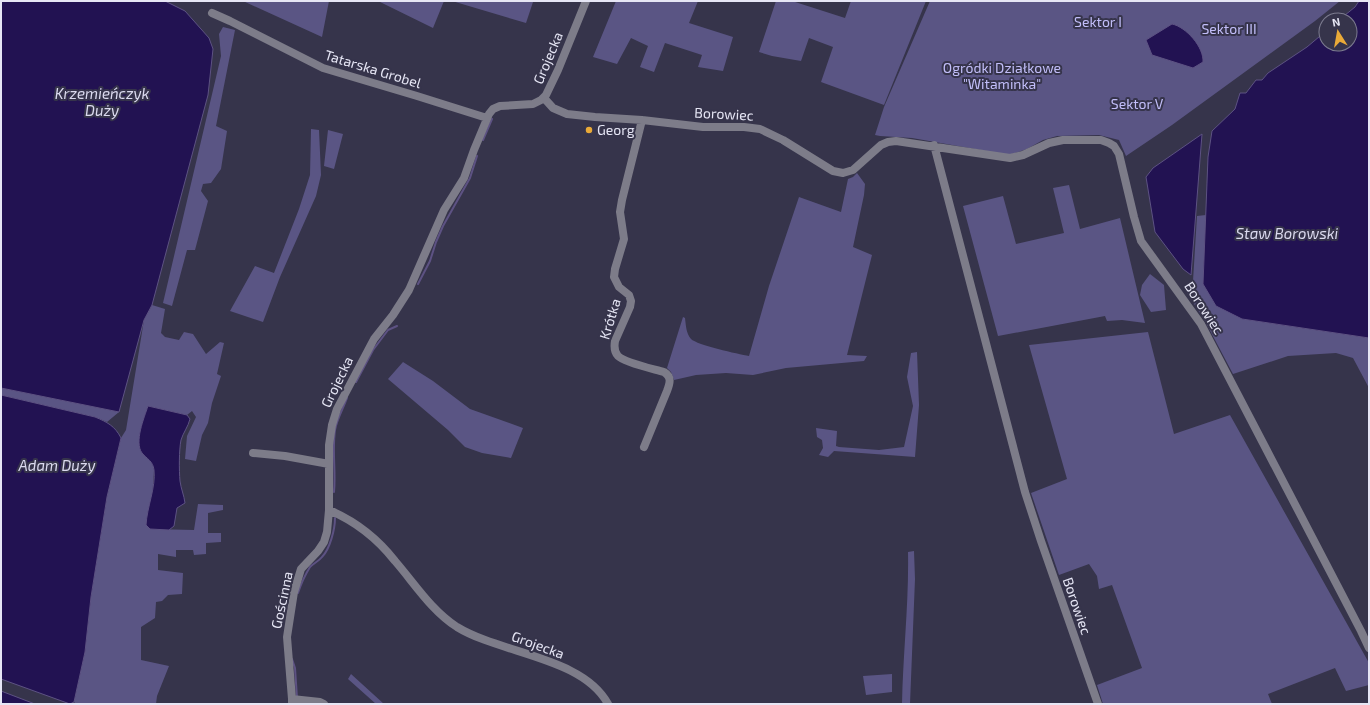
<svg xmlns="http://www.w3.org/2000/svg" width="1370" height="705" font-family="'Exo 2',sans-serif">
	<rect width="100%" height="100%" fill="#36344b"/>
	<path fill="#5a5584" d="M243 1H329L322 37Z
		M378 1H444L433 28Z
		M452 1H530L533 2 526 23Z
		M616 1H698L689 23 733 37 723 71 698 67 702 55 665 43 654 72 640 67 648 46 631 38 617 64 593 57Z
		M776 1H792L845 18 851 1H926L884 105 821 82 833 47 809 38 801 61 772 56 759 52Z
		M930 1H1340L1315 21 1172 125 1126 156 1119 140 1099 135 1057 136 1043 140 1027 149 1009 155 912 138 880 136 875 135 884 107Z
		M223 27 235 30 216 126 227 131 221 169 211 183 203 184 201 191 208 201 195 250H187L172 306 163 303 221 56 219 34Z
		M311 129 319 130 321 175 316 196 280 277 263 322 230 311 255 266 274 273 299 209 310 175Z
		M328 130 343 134 334 169 324 166Z
		M857 173 865 184 864 195 853 247 872 255 847 355 867 356 864 361 786 368 753 375 726 373 696 375 674 380 671 372 667 368 683 317 685 318C686 326 686 333 691 339 697 345 738 354 749 356L769 286 799 197 841 212 848 179 853 177Z
		M1069 185 1080 229 1120 218 1145 323 1122 320 1107 321 1105 316 998 336 963 206 1003 196 1016 244 1064 233 1053 188Z
		M1206 215 1203 284 1242 319 1369 338V388L1353 358 1336 353 1288 356 1233 374 1205 321 1184 288 1193 281 1197 216Z
		M1150 274 1164 285 1166 310 1151 312 1140 295 1142 285Z
		M152 305 165 309 161 333 165 337 179 340 184 332 193 334 206 354 220 342 224 343 217 374 221 376 212 403 208 423 202 435 196 461 185 459 187 436 196 417 192 411 187 415 148 406 142 453 152 462 154 470 150 529 194 530 198 504 223 505V510L208 513V533H221V542L206 543V554L194 555 193 550H176V557L158 554V570L183 573 182 594 168 595 162 601 156 602 155 618 141 627V660L169 666 157 696 156 704H76L74 702 85 652 91 597 107 497 121 438 126 430 144 320Z
		M1148 332 1174 434 1230 415 1369 663V685L1346 691 1335 668 1268 694 1272 704H1103L1097 685 1142 668 1112 585 1099 589 1097 576 1089 564 1059 575 1031 493 1067 479 1029 345Z
		M917 352 919 405 915 457 834 451 828 457 819 455 823 448 822 440 817 437 816 428 837 431 836 446 839 447 879 450 904 447 913 406 907 377 911 353Z
		M403 362 433 381 470 409 523 428 511 458 482 453 465 447 448 430 388 379Z
		M1 388 119 412 107 422 95 417 1 395Z
		M914 551 915 579 910 704H902C903 653 909 603 908 552Z
		M351 674 384 704H376L348 679Z
		M892 674V692L866 695 863 676Z"/>
	<path fill="#221252" stroke="#5d5283" d="M1 1H165L185 11 209 38 213 49 208 95 152 305 144 320 119 412 1 388Z
		M1359 1H1369V338L1242 319 1216 306 1203 284 1208 157 1212 131 1235 109 1240 93H1246L1256 80H1262L1268 73 1307 47 1326 31V44H1350V20H1339L1355 7Z
		M1172 24C1186 27 1204 47 1203 62L1193 68 1152 55 1146 40Z
		M1202 134 1191 275 1183 269 1155 232 1146 177 1153 168Z
		M1 395 95 417C107 422 115 426 121 438L107 497 91 597 85 652 74 702 70 704 1 679Z
		M148 406 187 415 190 419C188 427 183 433 181 440 179 450 179 470 180 481 181 489 184 495 185 503L177 508 174 526 169 530 150 529 146 525C147 507 156 487 154 470 153 461 147 459 142 453 134 442 144 418 148 406Z
		M1 691 35 704H1Z"/>
	<g fill="none" stroke-linecap="round" stroke-linejoin="round">
		<path stroke="#5d5283" stroke-width="2" d="M483 140 492 119
			M418 284 430 261 436 242 443 226 470 178 477 156
			M356 382 373 350 388 330 397 326
			M334 492C336 472 332 451 335 430 337 419 343 409 347 398
			M298 593C301 584 305 575 310 567 314 563 319 561 322 557 330 549 335 529 335 518
			M292 659 295 668 297 698"/>
		<path stroke="#7d7c89" stroke-width="8" d="M586 1 558 70 546 95 541 100 533 104 500 106 493 109 489 114 474 150 464 178 444 210 409 290 393 315 374 339 337 409 332 425 329 445V510C355 521 377 538 395 561 415 584 431 610 457 627 501 654 583 657 608 704
			M212 13 230 21 323 68 417 96 487 118
			M544 98 553 108 567 114 595 117 642 120 703 127H744L760 129 783 140 833 171 843 173 853 170 881 145 888 142 896 141 1010 158 1023 155 1049 143 1063 140H1101L1109 143 1114 146 1119 154 1134 217 1141 241 1201 324 1361 631 1369 648
			M642 120 622 200 620 212 624 239 615 269 614 277 619 287 629 295 631 301 630 307 615 341C614 347 614 352 618 356 625 363 654 369 664 372 672 377 670 383 667 391L644 447
			M934 145 1025 492 1041 541 1098 704
			M253 453 285 456 329 464
			M292 699 320 702 324 704
			M292 704V699L287 637 294 592 301 569 318 551 324 542 327 532 329 510"/>
	</g>
	<circle fill="#eaaa38" stroke="#36344b" stroke-width="1.5" cx="589" cy="130" r="4"/>
	<g text-anchor="middle" stroke-width="4" stroke-linejoin="round" paint-order="stroke">
		<g font-size="14" fill="#c2bef9" stroke="#36344b">
			<text x="1098" y="27">Sektor I</text>
			<text x="1229" y="34">Sektor III</text>
			<text x="1002" y="73">Ogródki Działkowe<tspan x="1002" dy="16">"Witaminka"</tspan></text>
			<text x="1137" y="109">Sektor V</text>
		</g>
		<g font-size="14" fill="#e6e6f5" stroke="#36344b">
			<text transform="translate(548 58) rotate(-67)" y="5">Grojecka</text>
			<text transform="translate(373 69) rotate(17)" y="5">Tatarska Grobel</text>
			<text transform="translate(724 114) rotate(3)" y="5">Borowiec</text>
			<text transform="translate(1204 308) rotate(57)" y="5">Borowiec</text>
			<text transform="translate(610 319) rotate(-73)" y="5">Krótka</text>
			<text transform="translate(337 382) rotate(-64)" y="5">Grojecka</text>
			<text transform="translate(282 600) rotate(-78)" y="5">Gościnna</text>
			<text transform="translate(1077 606) rotate(71)" y="5">Borowiec</text>
			<text transform="translate(538 645) rotate(20)" y="5">Grojecka</text>
		</g>
		<g font-size="14" fill="#e6e6f5" stroke="#36344b" text-anchor="start">
			<text x="597" y="135">Georg</text>
		</g>
		<g font-size="15" font-style="italic" fill="#dbdaef" stroke="#36344b">
			<text x="102" y="99">Krzemieńczyk<tspan x="102" dy="17">Duży</tspan></text>
			<text x="1287" y="239">Staw Borowski</text>
			<text x="57" y="471">Adam Duży</text>
		</g>
	</g>
	<rect width="1370" height="705" fill="none" stroke="#e6e6f5" stroke-width="4"/>
	<g transform="translate(1338 32) rotate(349)"><circle r="19" fill="#36344b" stroke="#7c7b8f"/>
	<path d="M0-3L7 15L0 10L-7 15Z" fill="#eaaa38"/>
	<text y="-6" font-size="11" font-weight="bold" text-anchor="middle" fill="#e6e6f5">N</text>
	</g>
</svg>
